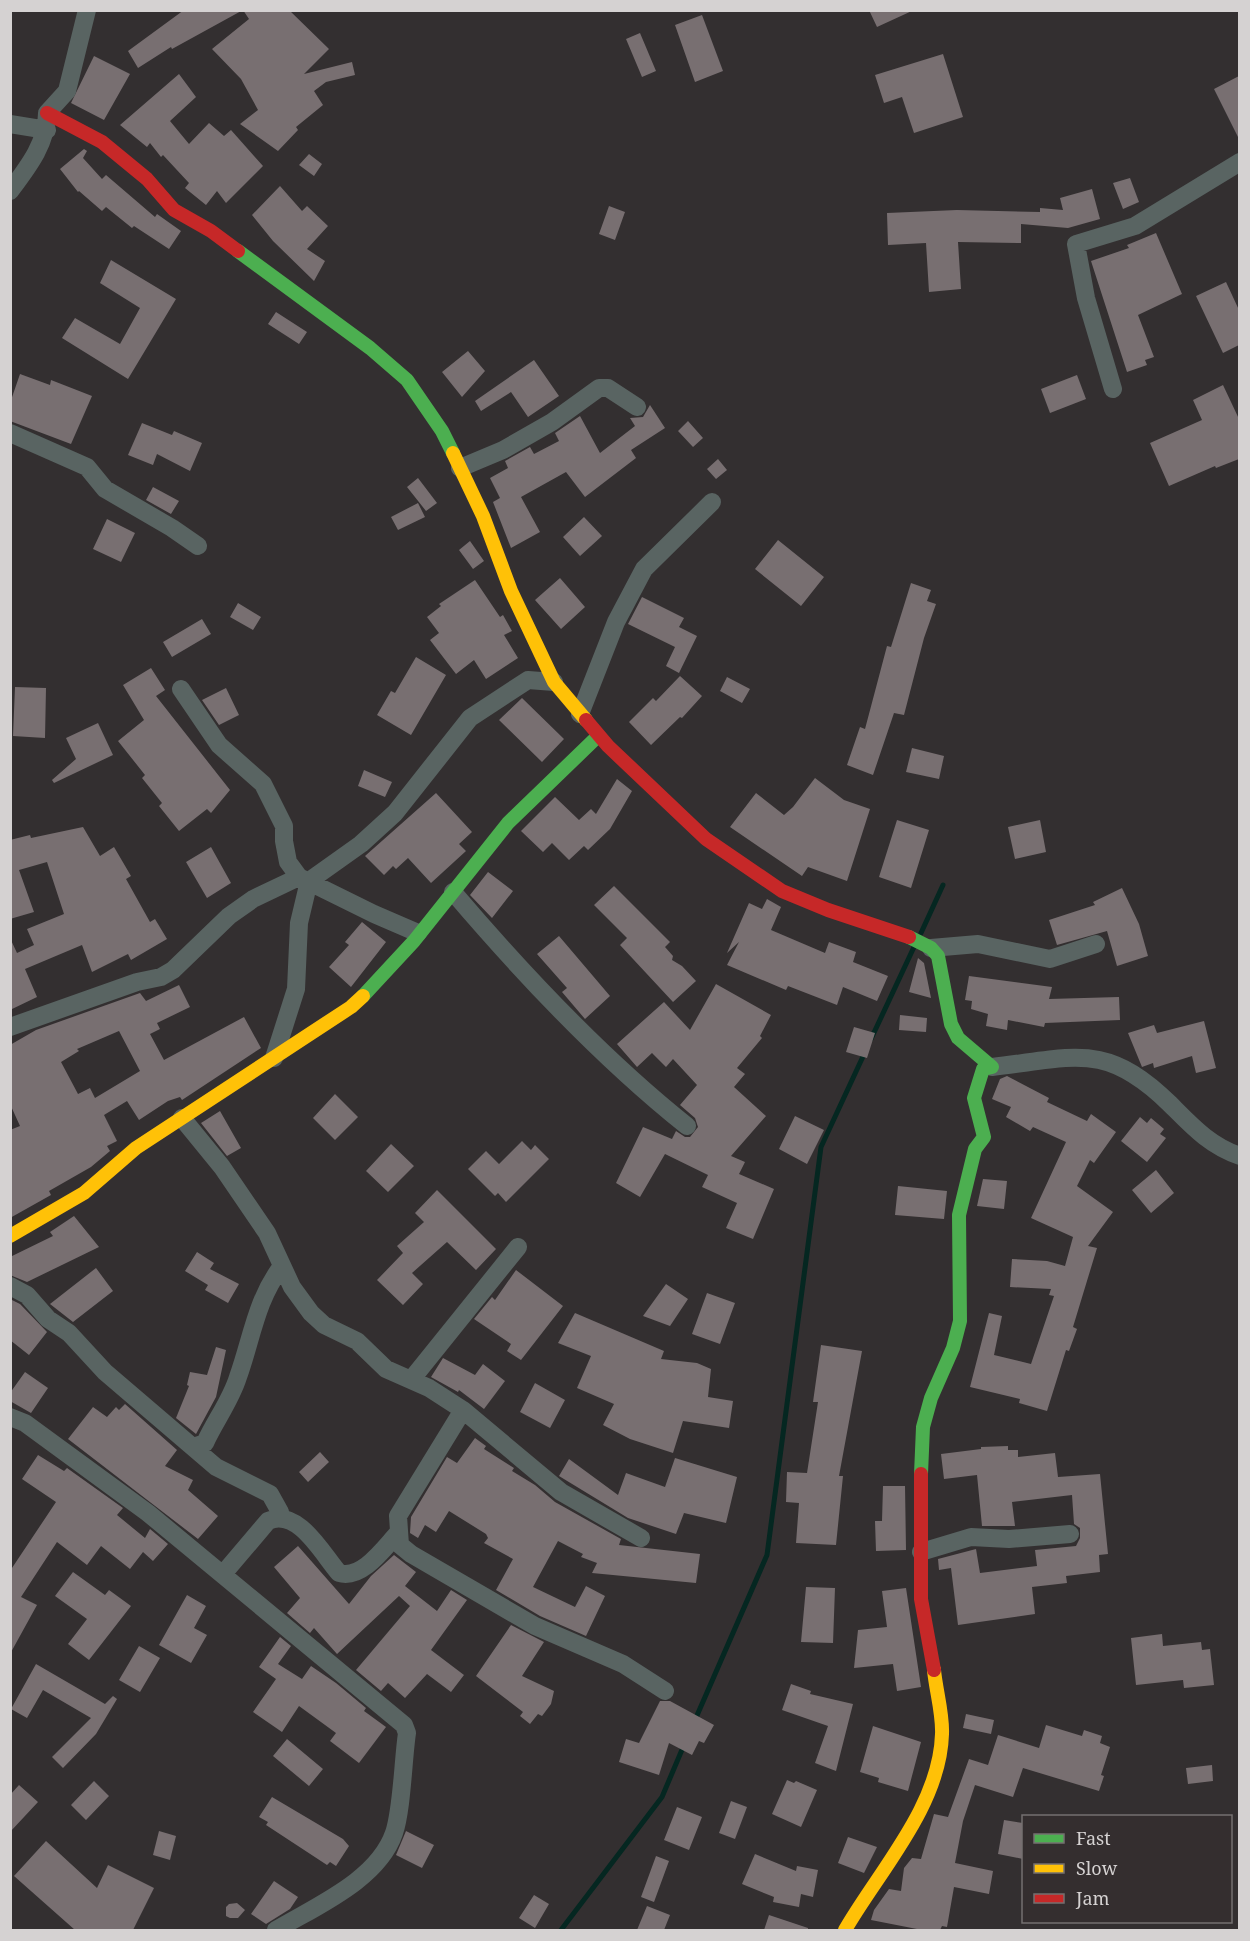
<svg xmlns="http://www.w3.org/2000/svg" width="1250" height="1941" font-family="'Noto Serif',serif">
	<rect width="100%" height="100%" fill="#332f30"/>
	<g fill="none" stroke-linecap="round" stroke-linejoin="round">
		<path stroke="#052721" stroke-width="5" d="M921 933 943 885
			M871 1039 914 947
			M695 1720 767 1555 821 1147 866 1050
			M561 1930 662 1797 684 1745"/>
	</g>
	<path fill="#786f71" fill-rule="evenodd" d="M184 10H243L172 49 171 47 138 68 128 51Z
		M243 10H289L329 49 304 74 352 62 355 75 326 82 314 91 323 105 296 127 298 130 278 151 240 124 258 110 241 79 212 49 249 19Z
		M869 10H914L877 27Z
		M702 15 723 71 695 82 675 25Z
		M640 33 656 71 642 77 626 39Z
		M943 54 963 117 914 133 902 97 884 103 875 75Z
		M94 56 130 74 104 120 71 103Z
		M179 74 196 97 170 121 189 144 209 123 224 136 231 130 263 166 226 203 217 191 206 205 185 188 189 183 163 155 161 157 150 143 147 147 120 125Z
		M1239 76V139L1214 89Z
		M84 149 87 151 83 158 102 179 106 175 155 217 157 214 181 231 169 249 134 226 132 228 106 207 102 211 79 191 78 192 60 169Z
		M309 154 322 164 314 176 299 165Z
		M1130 178 1139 202 1123 209 1113 183Z
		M280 186 302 211 307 206 328 226 307 249 325 261 314 281 273 241 252 215Z
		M1092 189 1100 219 1068 228 1021 224V243L958 242 961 289 929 292 926 243 888 245 887 213 957 210 1040 212V208L1063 210 1060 198Z
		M609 206 625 212 615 240 599 234Z
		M1156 233 1182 294 1138 315 1154 357 1145 360 1147 365 1127 372 1091 261 1129 248 1127 245Z
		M111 260 176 299 128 379 62 338 75 318 120 344 140 308 100 283Z
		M1226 282 1239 310V345L1223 353 1196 296Z
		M276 312 307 332 299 344 268 324Z
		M468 351 485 371 462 397 442 372Z
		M534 360 559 396 528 417 511 392 481 411 475 401Z
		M20 374 50 385 51 380 92 396 71 444 10 421V403Z
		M1077 375 1086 399 1050 413 1041 389Z
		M1223 385 1239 419V459L1216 468 1215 466 1169 486 1150 443 1202 420 1193 400Z
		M650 405 665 428 631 450 636 458 585 497 566 472 521 497 540 532 511 548 493 502 500 498 490 478 508 468 505 461 530 447 534 454 559 441 555 433 580 416 600 453 635 426 630 418 643 417Z
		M688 421 703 438 693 447 678 431Z
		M142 423 172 435 174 431 202 443 190 471 157 454 153 465 128 455Z
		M718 459 727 470 716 479 707 469Z
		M418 478 437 503 426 511 407 487Z
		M153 487 179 501 171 514 146 500Z
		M418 503 425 517 398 530 391 517Z
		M584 517 602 536 580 556 563 537Z
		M107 519 135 533 121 562 93 549Z
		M778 540 824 577 801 606 755 569Z
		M470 541 484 561 473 569 459 550Z
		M560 578 585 607 561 629 535 600Z
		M475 580 500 617 503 615 512 631 504 635 518 658 486 679 474 660 456 674 430 640 439 633 427 617 441 606 439 604Z
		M911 583 931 590 927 601 936 604 924 638 904 715 894 713 873 775 847 765 860 727 865 729 887 646 891 647Z
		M642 597 684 618 679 627 697 636 679 673 666 666 675 647 628 624Z
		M238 603 261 617 253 630 230 617Z
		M202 619 211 634 172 657 163 642Z
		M416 657 446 675 411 735 377 715 391 691 395 693Z
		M151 668 165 690 156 696 230 790 211 813 207 809 179 831 159 806 162 803 142 778 145 775 118 741 144 720 123 685Z
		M680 676 702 696 682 718 680 717 651 745 629 722 653 698 656 701Z
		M727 677 750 689 742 703 720 691Z
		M15 687 46 688 45 738 13 736Z
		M226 688 239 715 219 725 202 700Z
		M522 698 564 739 542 762 499 720Z
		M98 723 113 755 54 783 52 780 76 759 66 738Z
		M912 748 944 756 939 779 906 772Z
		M364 770 392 782 385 797 358 786Z
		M815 778 844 800 870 809 847 881 808 867 802 876 730 827 756 793 784 815 793 807Z
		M617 779 632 791 610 829 588 850 584 846 569 860 552 843 543 852 521 831 555 797 579 820 591 809 596 814Z
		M436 793 472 832 459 844 466 851 431 883 408 858 396 869 393 866 384 875 365 856Z
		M897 820 929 830 911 888 879 877Z
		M1040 820 1046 852 1015 859 1008 827Z
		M83 827 100 856 114 847 131 876 126 879 150 922 155 919 167 939 131 960 128 954 92 972 82 945 25 969 37 997 10 1010V938L17 953 34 945 27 929 64 914 47 862 19 870 34 912 10 919V840L30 835 31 838Z
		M211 847 231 883 207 898 186 862Z
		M488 872 513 891 492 918 470 895Z
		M614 886 670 942 665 947 673 956 672 960 682 966 696 981 673 1002 620 945 627 938 594 905Z
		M1122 888 1139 924 1148 956 1117 966 1107 931 1057 945 1049 920 1095 905 1093 902Z
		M767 899 781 907 771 930 825 953 829 942 856 952 853 962 888 976 877 1001 843 987 837 1005 788 986 786 990 727 965 739 942 727 953 749 903 762 909Z
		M362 922 386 942 351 987 329 967 349 945 345 942Z
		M559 936 610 996 585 1019 562 992 567 988 537 954Z
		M918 958 924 963 931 998 909 992Z
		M969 976 1052 987 1049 999 1119 997 1120 1020 1045 1023 1044 1027 1008 1020 1007 1030 986 1026 988 1014 971 1009 972 1001 965 1000Z
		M716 984 771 1015 760 1036 762 1038 737 1068 745 1074 734 1087 766 1116 731 1156 745 1162 739 1174 774 1189 753 1239 726 1228 737 1203 702 1187 708 1175 665 1154 640 1197 616 1183 643 1127 672 1139 676 1131 685 1137H690L698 1127 695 1118 680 1105 697 1085 673 1059 666 1067 652 1053 637 1067 617 1044 664 1002 690 1030Z
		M179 985 190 1007 157 1023 160 1029 150 1034 164 1060 244 1017 261 1048 182 1100 180 1097 168 1101 139 1120 127 1101 104 1115 117 1141 107 1146 110 1151 91 1167 49 1191 51 1195 10 1218V1130L20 1126 10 1104V1045L36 1030 140 993 146 1001ZM119 1031 140 1071 95 1098 90 1088 78 1094 61 1062 79 1051 77 1049Z
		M900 1015 927 1018 926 1032 899 1030Z
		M1204 1021 1216 1068 1196 1073 1192 1056 1154 1068 1153 1063 1142 1067 1128 1033 1154 1025 1157 1033Z
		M854 1027 875 1033 867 1058 846 1052Z
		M1007 1076 1049 1098 1047 1102 1087 1121 1091 1114 1116 1132 1094 1163 1090 1160 1077 1186 1113 1212 1088 1246 1097 1248 1073 1327 1077 1329 1069 1351 1066 1350 1047 1411 1019 1403 1020 1399 970 1387 989 1313 1002 1316 994 1355 1031 1364 1054 1296 1049 1295 1051 1289 1010 1287 1012 1259 1047 1261 1065 1266 1073 1237 1031 1218 1066 1142 1033 1127 1030 1131 1006 1117 1011 1107 992 1099 1000 1079Z
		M335 1094 358 1117 335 1140 313 1118Z
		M220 1111 241 1148 227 1156 201 1123Z
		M795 1116 824 1130 807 1164 779 1149Z
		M1140 1117 1147 1123 1151 1118 1164 1129 1160 1134 1166 1138 1147 1162 1121 1141Z
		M522 1141 531 1150 535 1145 549 1159 506 1202 498 1193 495 1196 468 1169 486 1151 499 1164Z
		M391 1144 414 1166 388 1192 366 1171Z
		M1156 1170 1174 1193 1151 1213 1132 1190Z
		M983 1179 1007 1181 1004 1209 977 1206Z
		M898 1186 947 1191 944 1219 895 1215Z
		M437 1190 496 1249 476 1270 447 1242 412 1273 423 1284 403 1305 377 1280 403 1253 397 1246 424 1222 415 1213Z
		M74 1216 99 1247 27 1282 10 1275V1257L53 1236 50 1232Z
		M197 1252 214 1263 210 1269 239 1284 228 1303 205 1290 208 1285 185 1271Z
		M96 1268 113 1291 73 1322 50 1304Z
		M516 1270 563 1306 521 1360 507 1351 511 1344 474 1319 492 1297 495 1300Z
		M666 1284 688 1299 670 1326 643 1316Z
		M707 1293 735 1303 720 1344 692 1334Z
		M10 1299 20 1304 47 1332 29 1355 10 1340Z
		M575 1313 664 1351 661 1359 697 1363 711 1369 708 1397 733 1401 729 1428 683 1421 673 1453 630 1439 603 1425 614 1404 577 1388 591 1356 558 1343Z
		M821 1345 862 1351 839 1476H843L836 1545 796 1543 799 1503 786 1502 787 1472 807 1473 818 1402H813Z
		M216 1347 226 1350 216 1397 196 1434 176 1418 189 1386 187 1385 190 1372 207 1375Z
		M443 1358 475 1375 483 1364 505 1381 484 1409 459 1390 458 1392 431 1377Z
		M25 1372 48 1388 31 1413 10 1401V1393Z
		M535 1383 565 1400 550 1428 520 1412Z
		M125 1404 177 1450 165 1466 193 1480 188 1490 218 1516 198 1539 68 1439 93 1407 107 1417 116 1407 119 1410Z
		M475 1438 486 1446 484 1449 514 1468 512 1471 535 1485 555 1502 621 1539 619 1545 700 1554 696 1583 592 1573 597 1563 581 1557 583 1554 558 1541 533 1587 575 1607 586 1586 605 1596 586 1636 540 1616 496 1590 513 1559 484 1543 488 1538 486 1534 449 1511 436 1532 425 1525 418 1538 410 1533 411 1517 447 1457 457 1463Z
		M1008 1446V1450H1018V1457L1055 1453 1058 1477 1100 1474 1108 1554 1099 1555 1100 1572 1066 1576 1067 1583 1032 1587 1035 1614 958 1625 951 1568 939 1570 938 1559 976 1549 980 1573 1037 1566 1035 1550 1076 1546 1080 1538V1528L1074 1524 1072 1495 1012 1502 1015 1526H982L977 1475 944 1479 941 1454 981 1449V1447Z
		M320 1452 329 1462 308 1482 299 1472Z
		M38 1455 64 1471 67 1468 123 1508 117 1515 145 1538 150 1529 168 1544 153 1561 143 1552 130 1569 101 1546 87 1565 57 1542 21 1597 37 1605 10 1654V1571L56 1502 22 1479Z
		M675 1458 737 1477 726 1523 684 1513 676 1534 628 1518 559 1476 569 1459 618 1495 626 1473 665 1487Z
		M883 1486H905L906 1550 876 1551 875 1521H882Z
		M298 1546 349 1604 371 1576 394 1555 416 1572 405 1586 437 1611 451 1590 467 1600 431 1650 464 1675 451 1692 427 1674 405 1698 388 1683 381 1691 356 1670 410 1606 399 1596 337 1654 314 1628 310 1633 287 1613 300 1598 274 1567Z
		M73 1572 105 1595 109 1590 131 1606 89 1660 68 1644 87 1619 55 1596Z
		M806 1587 835 1588 833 1643 801 1642Z
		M906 1588 921 1687 897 1691 893 1664 854 1668 858 1630 887 1627 882 1591Z
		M187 1595 206 1606 194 1628 207 1635 191 1663 159 1645Z
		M511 1625 544 1642 522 1676 554 1691 551 1704 542 1716 538 1714 530 1724 520 1716 523 1712 476 1676Z
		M1162 1634 1163 1646 1201 1642 1202 1650 1210 1649 1214 1685 1184 1688 1183 1680 1136 1685 1131 1638Z
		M280 1637 291 1646 278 1664 302 1679 311 1666 336 1683 366 1708 364 1711 386 1727 359 1763 330 1741 336 1733 299 1706 282 1732 253 1712 276 1679 259 1667Z
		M139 1646 160 1658 140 1692 119 1680Z
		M36 1664 105 1704 113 1696 117 1699 96 1734 63 1768 52 1757 91 1718 43 1690 27 1718 11 1709Z
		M791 1684 811 1691 810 1694 853 1704 836 1771 815 1763 828 1726 782 1710Z
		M660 1701H670L714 1725 704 1743 699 1741 692 1755 669 1743 659 1775 619 1762 626 1739 639 1743Z
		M966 1714 994 1720 991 1734 963 1728Z
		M1046 1725 1082 1736 1084 1730 1102 1736 1100 1743 1110 1747 1101 1775 1104 1776 1099 1791 1023 1768 1013 1797 975 1785 963 1821 955 1863 993 1871 989 1894 954 1887 947 1927 942 1926 940 1930H922L871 1920 874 1910 889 1889 901 1891 904 1868 912 1858 921 1859 934 1814 948 1817 969 1759 988 1765 998 1735 1039 1748Z
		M873 1726 921 1742 908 1791 878 1782 879 1778 860 1772Z
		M287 1739 323 1769 309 1786 273 1756Z
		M1212 1765 1213 1781 1188 1784 1186 1768Z
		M787 1780 794 1783 796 1781 817 1790 801 1827 772 1814Z
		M94 1781 109 1796 86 1820 71 1805Z
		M19 1785 38 1802 10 1832V1795Z
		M272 1797 343 1839 349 1846 336 1866 330 1862 327 1865 266 1825 268 1822 259 1817Z
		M731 1801 747 1807 735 1839 719 1833Z
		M677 1807 702 1817 689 1850 664 1840Z
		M1004 1820 1023 1823V1859L998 1854Z
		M159 1831 176 1836 170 1860 153 1855Z
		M406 1831 434 1845 422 1868 396 1855Z
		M848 1837 877 1847 864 1873 838 1863Z
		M46 1841 97 1888 108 1865 154 1888 133 1930H75L14 1876Z
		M755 1854 796 1871 797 1866 818 1870 813 1897 801 1894 799 1907 773 1902 774 1897 742 1884Z
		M656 1856 669 1861 654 1902 641 1897Z
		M274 1881 298 1897 290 1909 266 1924 251 1914Z
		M534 1895 549 1904 535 1928 519 1918Z
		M237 1903 245 1910 238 1918H230L226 1916V1907L229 1904Z
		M647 1906 670 1915 664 1930H637Z
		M769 1915 808 1928V1930H764Z"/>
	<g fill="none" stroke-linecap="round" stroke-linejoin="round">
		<path stroke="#596462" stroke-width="18" d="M10 124 47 130
			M10 191C28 167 47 143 47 113L67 91 87 10
			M1113 389 1086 298 1076 244 1135 226 1240 162
			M10 433 87 467 105 489 172 528 198 546
			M460 468 503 450 552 422 599 388H608L637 407
			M181 689 219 745 263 784 284 826V841L288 862 299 877
			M580 714 616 622 644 569 712 502
			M453 892C522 973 604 1060 687 1126
			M931 948 978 944 1050 959 1096 944
			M10 1027 137 982 161 977 173 970 229 916 253 899 299 877 374 914 418 933
			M274 1058 296 989 299 923 309 881 361 844 395 813 470 718 528 680 554 682
			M992 1067C1073 1058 1105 1040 1170 1104 1192 1126 1210 1146 1240 1156
			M182 1118 222 1167 267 1233 292 1287 311 1313 324 1325 357 1341 386 1369 429 1388 463 1410 561 1492 641 1538
			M10 1286 27 1295 48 1319 69 1333 105 1372 216 1467 270 1494 280 1512V1517
			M411 1380 518 1247
			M463 1410 398 1516 400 1545 411 1554 535 1626 623 1664 665 1691
			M10 1417 25 1423 148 1513 404 1725 407 1733C403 1760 402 1810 394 1833 378 1880 316 1906 276 1930
			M193 1447 205 1443C215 1421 231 1400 238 1377 252 1338 256 1300 282 1266
			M921 1552 971 1537 1009 1539 1070 1534
			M223 1574 268 1521C298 1507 323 1555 339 1573 362 1580 384 1548 398 1533"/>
		<path stroke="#4caf50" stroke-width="14" d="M238 251 370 348 407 380 442 431 453 453
			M909 937 931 948 938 956 951 1024 958 1038 992 1067 983 1069 974 1098 984 1137 975 1149 959 1215 960 1321 953 1348 931 1398 923 1427 921 1474
			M363 996 414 941 508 823 597 737"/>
		<path stroke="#ffc107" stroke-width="14" d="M453 453 483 516 511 591 554 682 586 720
			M10 1236 84 1193 136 1148 351 1007 363 996
			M845 1930C879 1871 940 1806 942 1734 943 1714 936 1691 934 1670"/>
		<path stroke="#c62828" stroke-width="14" d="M47 113 102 142 147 179 174 210 211 231 238 251
			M586 720 608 746 706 839 782 891 828 910 909 937
			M921 1474V1599L934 1670"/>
	</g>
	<rect width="1250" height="1941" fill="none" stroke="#d5d2d2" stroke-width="24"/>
	<rect x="1022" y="1815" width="210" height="108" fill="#342e2f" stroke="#747070" stroke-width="1.5"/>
	<rect x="1034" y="1834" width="30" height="9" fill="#4caf50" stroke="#747070" stroke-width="1.5"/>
	<text x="1076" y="1845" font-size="18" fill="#d5d2d2">Fast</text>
	<rect x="1034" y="1864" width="30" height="9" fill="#ffc107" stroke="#747070" stroke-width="1.5"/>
	<text x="1076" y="1875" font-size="18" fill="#d5d2d2">Slow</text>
	<rect x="1034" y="1894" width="30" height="9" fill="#c62828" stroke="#747070" stroke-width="1.5"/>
	<text x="1076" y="1905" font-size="18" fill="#d5d2d2">Jam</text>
</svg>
